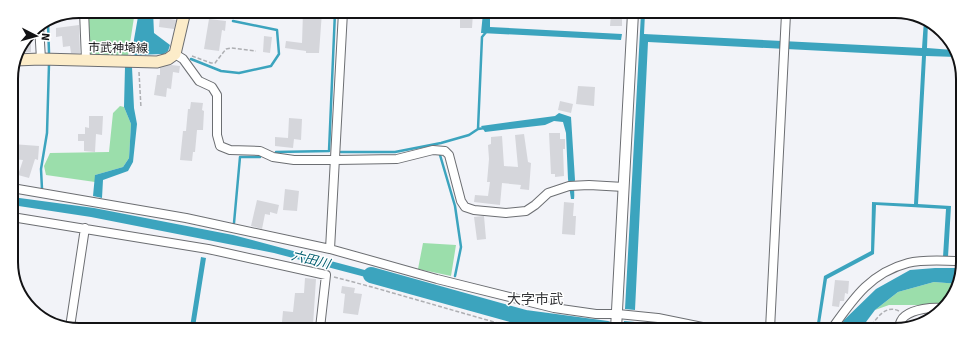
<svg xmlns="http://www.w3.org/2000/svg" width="974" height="341" font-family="Signika,'Noto Sans JP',sans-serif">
	<rect width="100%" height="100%" fill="#f2f3f8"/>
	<path fill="#9bdeab" d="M88 11H135L128 56 89 55Z
		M120 106 124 107 131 124 129 158 123 167 95 175V182L46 175 44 166 50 153 109 152 113 113Z
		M423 243 456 245 451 276 418 269Z
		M934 282 959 284 944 305H889L875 310 898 292Z"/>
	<path fill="#3ca4be" d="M139 11H153L154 33 170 45 168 51 164 54 134 55 132 51Z
		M483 13H490V27L622 34 621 40 481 33Z
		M641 13H645L644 34 922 48 924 20 928 22 927 48 953 50 957 57 926 56 918 204 951 206 948 257H943L946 209 876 205 874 254 827 279 819 330H816L824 276 871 251 872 202 914 204 922 56 648 42 635 310 625 309Z
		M125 67H132L134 108 137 124 133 162 128 171 103 180 102 198 93 196 95 175 123 167 129 158 131 124 124 107Z
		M559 113 571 117 575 180C573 186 575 193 574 199H571L568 179 566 133 563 122 554 121 545 125 485 132 481 126 555 116Z
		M12 197 94 208 233 235 391 277 392 284 274 253 91 217 12 205Z
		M201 257 206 258 195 327H190Z
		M935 268H960L959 284 934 282 898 292 875 310 860 330H838L844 320 876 289 910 270Z
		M624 321 668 325 684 329H623Z"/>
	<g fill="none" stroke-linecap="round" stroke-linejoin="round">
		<path stroke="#3ca4be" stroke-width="2.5" d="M48 23 49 53
			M191 59 221 71 239 73 271 66 279 54 277 30 233 21
			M478 129 482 37 487 31
			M276 152 329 151 335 12
			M341 152H395L441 143 469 135 478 129 485 128
			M440 155 455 206 461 247 455 276
			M42 189 41 169 47 133 49 64
			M234 223 240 157H260
			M474 328V324"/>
		<path stroke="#3ca4be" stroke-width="16" d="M371 275 525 318 607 329"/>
	</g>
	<path fill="#d5d6db" d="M303 12H322L319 53H306V51L285 48 286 41 302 43Z
		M460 13H473L472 28H460Z
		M611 13H622V26H610Z
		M160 17 176 20 174 29 159 27Z
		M209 19 226 21 225 31 222 30 219 51 204 49Z
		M79 25 80 53H71L70 46 63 47 62 36 56 37V28Z
		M31 32V52L21 53V45Z
		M264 36 272 37 270 53 263 52Z
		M171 65 180 66 179 73 173 72 171 89 167 88 166 97 154 95 157 75H160V68Z
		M578 86 595 87 594 106 576 104Z
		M560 101 573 104 571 113 558 110Z
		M191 102 203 103 202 110 204 111 203 130H197L195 152H193L192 161 180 160 183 131H186L188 109H190Z
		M89 116H103L102 135 96 134 95 152 84 151V141H78V134H85V127L89 128Z
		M289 118 302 119 301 140 294 139 293 148 275 146V137L288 138Z
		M549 133H560V139H565V149H563L564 176 555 177V174H551Z
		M524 134 528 162 531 163 529 190 520 189 521 185 502 183 500 205 474 202 475 195 488 196 490 182H487L489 159 488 145 491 144V137L502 136 504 166 518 167 515 135Z
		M12 144 39 146 38 160 35 159 29 178 18 175 23 160 12 159Z
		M285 189 299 191 297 211 283 210Z
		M257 200 279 205 277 214 270 212V215L265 214 262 229 251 226Z
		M564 202 574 203 573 216H576L575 235 562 234Z
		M484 216 486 239 477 240 474 217Z
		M305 278 316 279 313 325 282 322 283 311 293 312 295 293H304Z
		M835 280 849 281 848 294 845 293 844 301H840L839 307 832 306Z
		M342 286 355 288 354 293 362 294 358 315 343 313 345 294 341 293Z"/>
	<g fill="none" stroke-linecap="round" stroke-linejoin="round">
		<g stroke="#6c6e72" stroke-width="10">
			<path id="minor" d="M84 11 86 60
				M39 26 41 59
				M175 54 183 59 199 81 212 87 217 95V135L220 146 230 150 260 151 273 157 294 160H336L397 159 433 150 445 151 449 155 461 201 465 207 474 210 506 213 526 211 535 205 548 193 569 186 589 185 624 187
				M12 188 186 218 330 249 343 12
				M12 217 208 249 326 275 320 328
				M330 249 437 279 554 308 596 314H618L658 318 712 329
				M70 327 85 228
				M770 329 786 14
				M831 330C853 299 870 273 908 263 924 259 943 261 960 261
				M898 330C899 325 901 319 905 316 914 309 932 307 942 308"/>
		</g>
		<g stroke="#6c6e72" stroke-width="12">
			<path id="tertiary" d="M616 329 633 13"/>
		</g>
		<g stroke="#6c6e72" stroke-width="13">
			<path id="secondary" d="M15 60 41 59 157 62 168 59 175 54 185 11"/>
		</g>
		<path stroke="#aeafb3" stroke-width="1.5" stroke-dasharray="4 2" stroke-linecap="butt" d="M192 56 211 63H215L226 49 231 48 256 51
			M139 72 141 108
			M334 277 372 287 501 324 522 328
			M868 330C876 320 884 304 899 311"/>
		<use href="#minor" stroke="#fff" stroke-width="8"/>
		<use href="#tertiary" stroke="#fff" stroke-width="10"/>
		<use href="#secondary" stroke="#fcecc9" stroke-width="11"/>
	</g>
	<g text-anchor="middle" stroke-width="3" stroke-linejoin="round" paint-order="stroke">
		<g font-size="12" fill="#121214" stroke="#fff">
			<text transform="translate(118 48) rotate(1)" y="4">市武神埼線</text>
		</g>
		<g font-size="13" font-style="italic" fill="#025d6f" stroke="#fff">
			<text transform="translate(311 259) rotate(14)" y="5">六田川</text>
		</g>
		<g font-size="14" fill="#353639" stroke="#fff">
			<text x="535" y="304">大字市武</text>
		</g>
	</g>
	<path d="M0 0H974V341H0ZM79 18H895A61 61 0 0 1 956 79V262A61 61 0 0 1 895 323H79A61 61 0 0 1 18 262V79A61 61 0 0 1 79 18Z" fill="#fff" fill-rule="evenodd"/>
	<path fill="none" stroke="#121214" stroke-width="2" d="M79 18H895A61 61 0 0 1 956 79V262A61 61 0 0 1 895 323H79A61 61 0 0 1 18 262V79A61 61 0 0 1 79 18Z"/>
	<g transform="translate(36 36) rotate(96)" stroke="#ffffff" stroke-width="3" paint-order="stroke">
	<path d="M0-3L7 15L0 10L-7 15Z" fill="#121214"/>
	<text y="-6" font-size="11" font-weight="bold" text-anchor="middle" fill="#121214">N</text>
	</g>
</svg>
